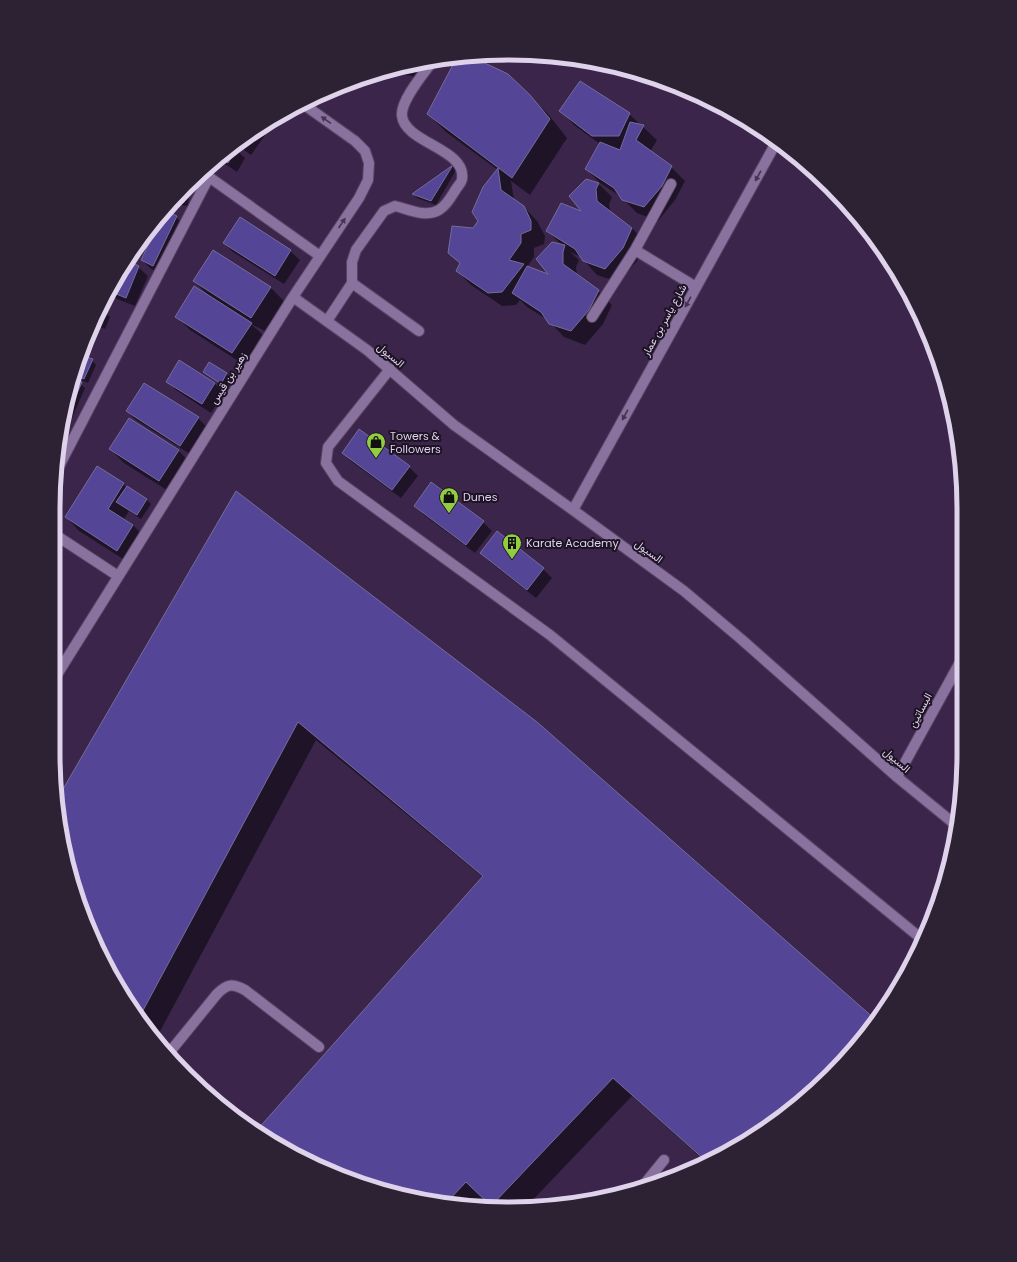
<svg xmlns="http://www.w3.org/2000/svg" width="1017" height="1262" font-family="Poppins,Vazirmatn,sans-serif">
	<rect width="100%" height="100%" fill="#3b254b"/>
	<path fill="#0007" d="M524 54H541L534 62Z
		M468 56 529 96 548 114 567 138 530 195 511 181 514 200 523 206 537 221 545 236 544 244 534 248V257L527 267 551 276 562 245 547 231 584 213 598 183 612 197 609 204 610 212 632 228 645 242 637 261 619 282 597 275 581 257 570 252 579 260 576 267 577 275 598 291 612 305 603 324 585 345 564 337 548 320 527 307 520 300 516 305 502 306 471 285 457 271 474 229 479 221 498 170 446 132 428 114 458 57Z
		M432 61 420 83 412 76 384 72Z
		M561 111 629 114 657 140 650 152 671 167 685 181 675 200 658 221 637 213 620 196 600 183 586 169 600 144 574 125Z
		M267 124 270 128 251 155 237 145Z
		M234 148 245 158 237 172 218 159Z
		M452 166 456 170 436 205 417 198 413 194Z
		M185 190 189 195 188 206 177 205 173 201Z
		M176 217 185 226 162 274 151 269 142 260Z
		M240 219 290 251 300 260 284 284 233 252 224 243Z
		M127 262 138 267 148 276 135 306 117 299 109 291 114 281Z
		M194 281 271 288 284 301 265 331 251 324 265 337 246 366 190 330 176 316 207 294Z
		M101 309 110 317 105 329 94 325Z
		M92 360 96 365 88 383 79 379 78 382 85 388 72 418 67 416 77 366 79 368Z
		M179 361 215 384 224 393 211 413 176 390 167 381Z
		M209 363 227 374 231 379 225 387 204 372Z
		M127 411 198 418 207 427 190 454 136 420Z
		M129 419 179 451 192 465 173 494 124 463 110 449Z
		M343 453 409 467 418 476 401 498 352 462Z
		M97 468 147 500 151 504 141 519 129 511 124 519 133 525 146 539 131 564 79 531 66 517Z
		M237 492 809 1096 736 1148 705 1161 632 1096 526 1207 508 1209 493 1207 485 1199 479 1205 390 1193 281 1148 258 1130 483 877 316 740 157 1037 114 981 68 871 59 798Z
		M415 506 483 522 492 531 475 553 424 515Z
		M481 553 543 569 552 578 536 598 490 562Z"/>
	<path fill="#554596" stroke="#736d9b" d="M470 56 508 74 530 95 550 119 512 178 427 114 457 57Z
		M580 81 630 113 619 136H592L559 111Z
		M630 122 644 125 636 140 672 166 662 186 644 207 622 200 614 188 585 169 600 142 620 150Z
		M235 147 237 148 228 163 219 158Z
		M453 165 431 201 412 194Z
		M498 168 501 190 524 206 531 221V230L521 234V243L509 260 524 264 502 292 488 293 456 271 460 263 448 253 452 226 473 228 478 221 472 212 483 187Z
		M586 179 599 183 596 189 597 201 632 228 623 248 605 269 583 261 575 249 546 231 561 203 581 211 569 196Z
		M186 189 184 202 173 201 185 189Z
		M165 211 177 216 153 266 141 260Z
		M240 217 291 250 275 276 223 243Z
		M552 242 565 245 563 252V264L599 290 589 310 571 331 549 324 541 312 512 293 527 266 548 274 536 259Z
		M213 250 271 287 251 318 193 281Z
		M128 261 139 266 126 298 109 291 114 281Z
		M194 286 252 323 232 353 175 317Z
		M83 356 93 359 84 379 75 375Z
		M179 360 215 383 202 404 166 382Z
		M209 362 227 373 221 384 203 372Z
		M74 379 82 382 68 414H67Z
		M144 383 199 417 180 446 126 411Z
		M129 418 179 450 159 481 109 449Z
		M359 429 410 466 392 490 342 453Z
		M97 466 124 483 108 509 133 525 117 551 65 517Z
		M431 482 484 521 466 545 414 506Z
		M127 486 147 499 137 515 116 502Z
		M236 491 537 722 876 1020 809 1096 736 1148 706 1161 613 1078 491 1206 466 1182 448 1201 390 1193 281 1148 257 1130 483 876 298 722 140 1016 114 981 68 871 59 796Z
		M497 531 544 568 527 590 480 553Z"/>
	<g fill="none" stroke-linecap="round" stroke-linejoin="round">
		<g stroke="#574364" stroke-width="12">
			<path id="service" d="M500 55 503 57
				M635 250 696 287
				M352 283V262L356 250 384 211 395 206C408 209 426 218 439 210 447 205 451 197 456 189 458 186 462 182 462 179 467 149 405 143 402 116 400 101 424 73 433 61
				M592 317 635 250 671 184
				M327 321 352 283 419 331
				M390 369 328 447 326 463 338 481 550 635 923 940
				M169 1053 217 994C227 984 232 983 245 990L319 1047
				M642 1187 664 1160"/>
		</g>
		<g stroke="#574364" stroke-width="12">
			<path id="minor" d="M202 172 320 256
				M293 297 367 350 454 425 573 510 684 591 741 639 897 777 957 826
				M55 474 209 177
				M573 510 777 141
				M54 534 118 576
				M53 681 293 297 359 198 368 180 369 163 365 151 355 141 303 104
				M897 777 964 655"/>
		</g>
		<use href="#service" stroke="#8a729e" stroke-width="10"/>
		<use href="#minor" stroke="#8a729e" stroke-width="10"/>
	</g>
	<defs><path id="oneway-solid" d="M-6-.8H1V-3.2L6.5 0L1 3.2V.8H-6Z"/></defs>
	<g fill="#43344f">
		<use href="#oneway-solid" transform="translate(326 120) rotate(-145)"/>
		<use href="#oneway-solid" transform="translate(758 176) rotate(119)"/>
		<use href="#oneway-solid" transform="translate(342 223) rotate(-56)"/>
		<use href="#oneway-solid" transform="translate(688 302) rotate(119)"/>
		<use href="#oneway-solid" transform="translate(625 415) rotate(119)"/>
	</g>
	<defs>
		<g id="shop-pin" transform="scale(1)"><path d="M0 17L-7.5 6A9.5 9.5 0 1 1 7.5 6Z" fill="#92cd3f" stroke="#1d1324"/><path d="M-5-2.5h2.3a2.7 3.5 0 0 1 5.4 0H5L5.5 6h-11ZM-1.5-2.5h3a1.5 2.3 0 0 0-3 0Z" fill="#111"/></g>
		<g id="building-pin" transform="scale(1)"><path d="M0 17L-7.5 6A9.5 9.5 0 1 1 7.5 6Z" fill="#92cd3f" stroke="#1d1324"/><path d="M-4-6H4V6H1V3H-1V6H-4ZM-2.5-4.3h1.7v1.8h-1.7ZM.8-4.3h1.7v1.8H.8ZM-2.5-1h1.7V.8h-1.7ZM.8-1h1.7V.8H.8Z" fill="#111"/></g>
	</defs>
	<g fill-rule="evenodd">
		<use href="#shop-pin" x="376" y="442"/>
		<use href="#shop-pin" x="449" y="497"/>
		<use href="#building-pin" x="512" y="543"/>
	</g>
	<g text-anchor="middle" stroke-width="4" stroke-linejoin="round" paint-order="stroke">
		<g font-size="11" fill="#dfd2eb" stroke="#1d1324">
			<text transform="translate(664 320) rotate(-61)" y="4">شارع ياسر بن عمار</text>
			<text transform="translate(391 355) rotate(40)" y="4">السيول</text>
			<text transform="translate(228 378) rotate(-58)" y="4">زهير بن قيس</text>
			<text transform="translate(649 551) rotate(36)" y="4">السيول</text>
			<text transform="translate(920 710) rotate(-62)" y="4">البساتين</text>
			<text transform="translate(897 760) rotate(41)" y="4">السيول</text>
		</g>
		<g font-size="11" fill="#dfd2eb" stroke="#1d1324" text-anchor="start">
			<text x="390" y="440">Towers &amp;<tspan x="390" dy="13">Followers</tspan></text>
			<text x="463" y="501">Dunes</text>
			<text x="526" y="547">Karate Academy</text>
		</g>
	</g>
	<path d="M0 0H1017V1262H0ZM508 60H509A448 448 0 0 1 957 508V754A448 448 0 0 1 509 1202H508A448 448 0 0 1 60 754V508A448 448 0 0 1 508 60Z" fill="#2d2234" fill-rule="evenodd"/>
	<path fill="none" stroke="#dfd2eb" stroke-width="5" d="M508 60H509A448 448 0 0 1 957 508V754A448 448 0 0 1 509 1202H508A448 448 0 0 1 60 754V508A448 448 0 0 1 508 60Z"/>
</svg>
